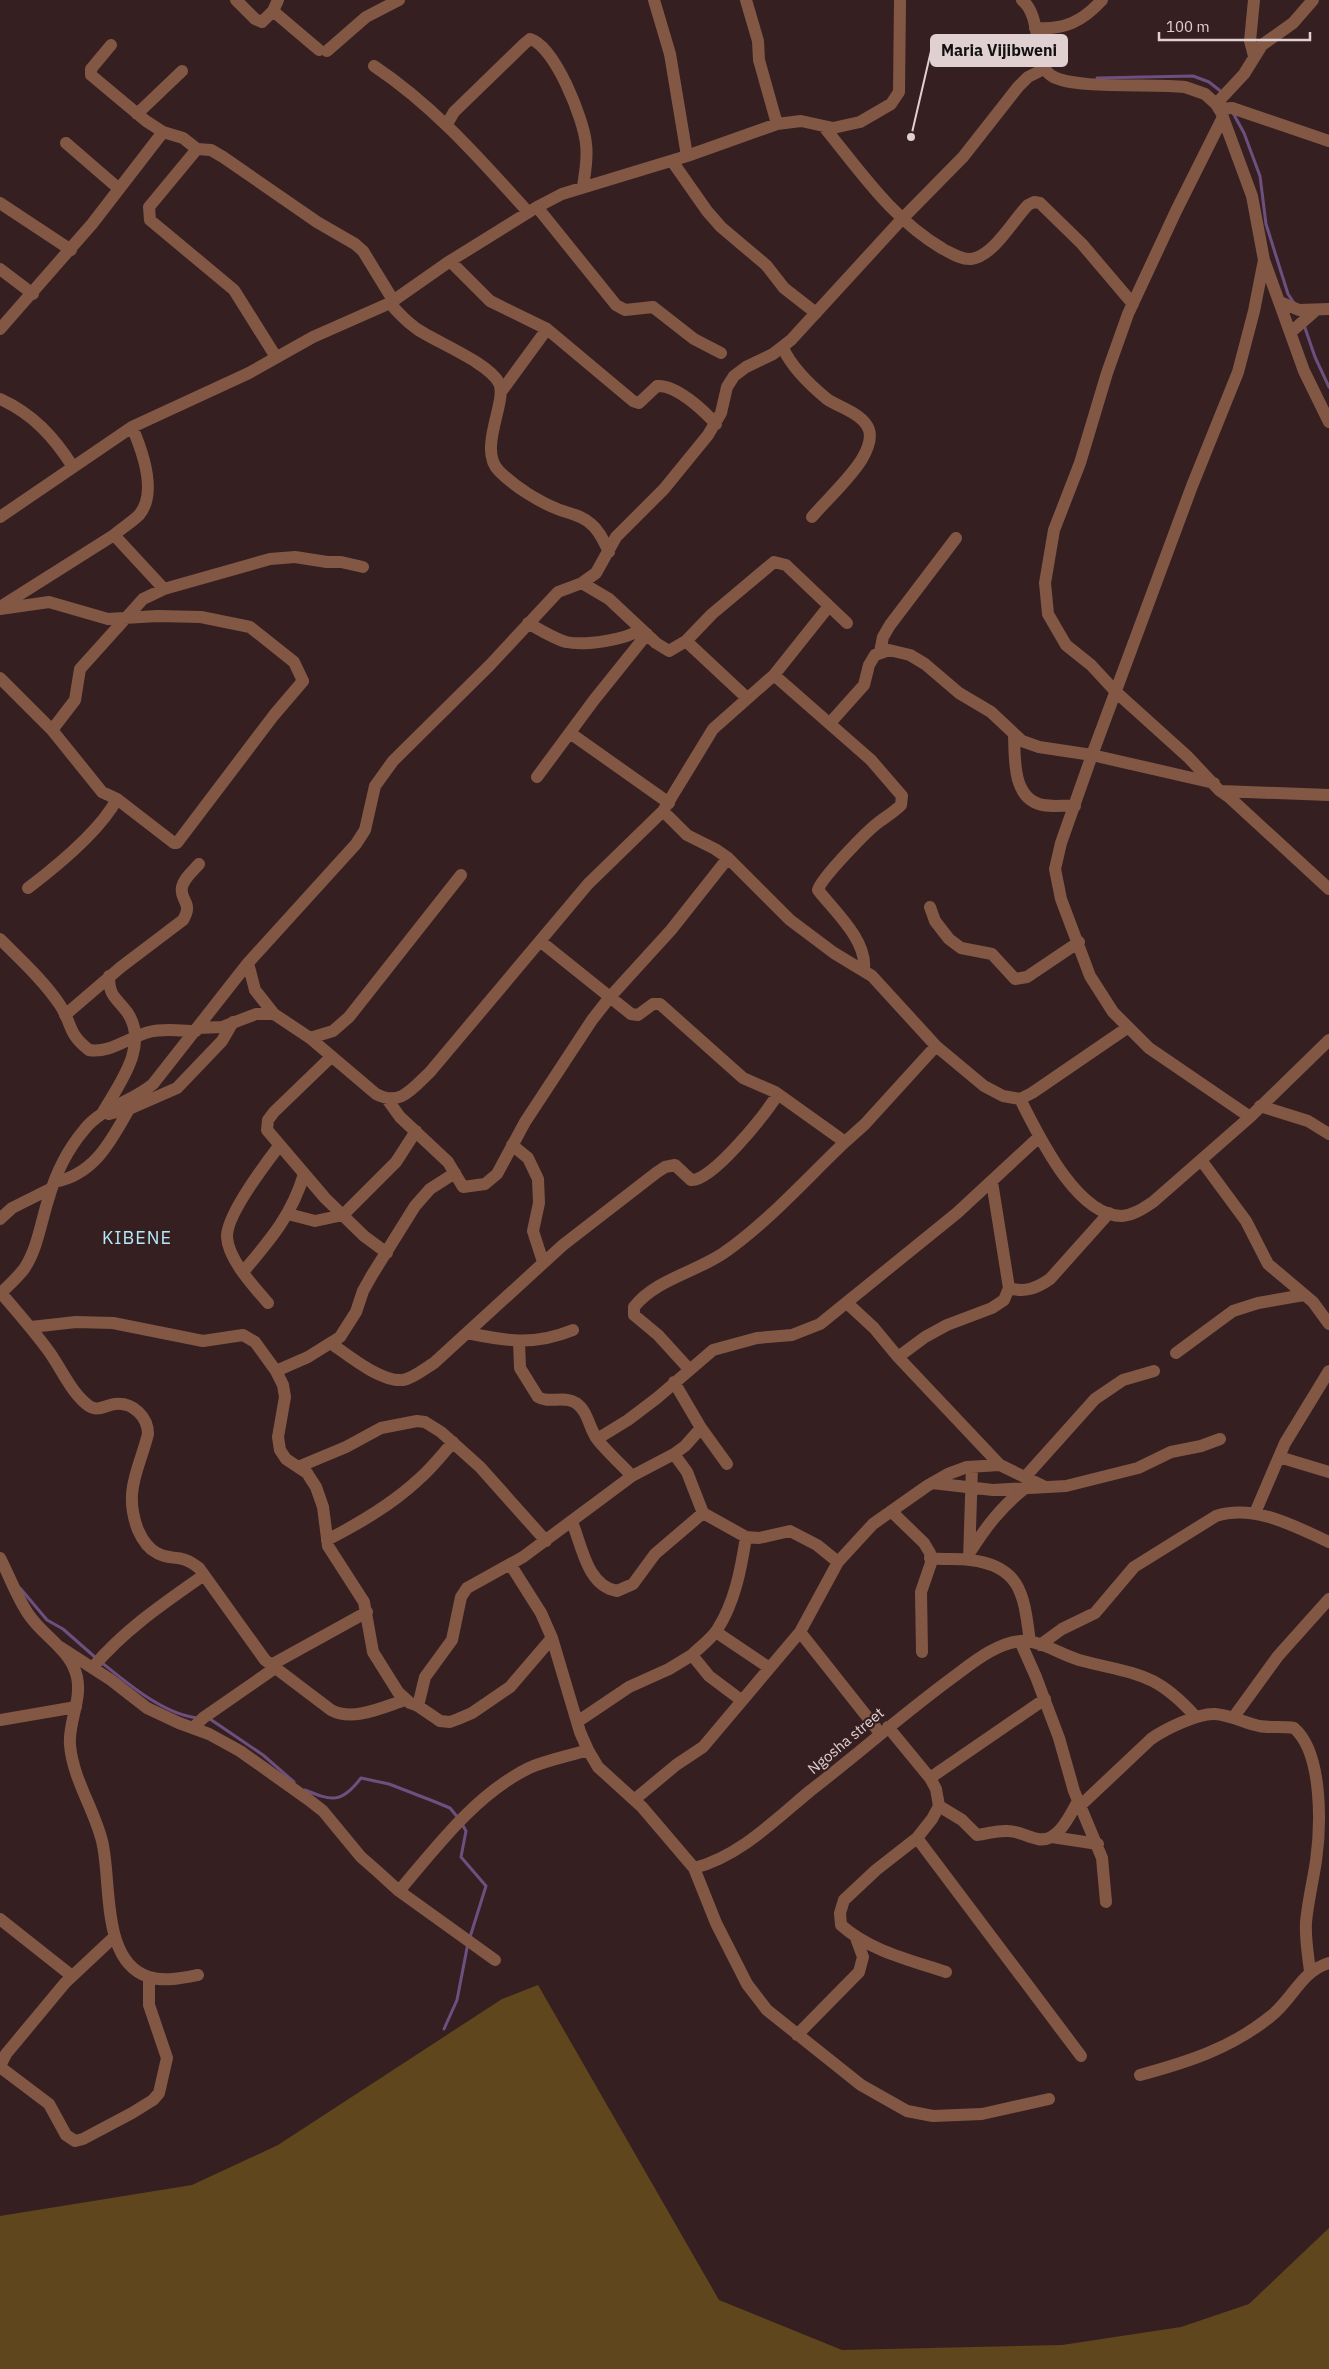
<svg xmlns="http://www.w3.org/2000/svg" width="1329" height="2369" font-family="'IBM Plex Sans',sans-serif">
	<rect width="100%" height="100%" fill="#361f21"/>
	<path fill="#5f461d" d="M538 1985 719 2300 842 2350 1062 2345 1181 2327 1249 2304 1329 2228V2369H0V2216L192 2185 278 2145 502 1999Z"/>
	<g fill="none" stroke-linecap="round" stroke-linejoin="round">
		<path stroke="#6d507f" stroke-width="3" d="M1097 78 1193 76 1209 82 1223 93
			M1233 113 1244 133 1260 176 1266 224 1288 294 1294 303
			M1304 325 1315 357 1329 387
			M20 1588 47 1620 63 1629 96 1658
			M101 1662C127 1683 164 1715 198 1718
			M210 1719 263 1755 294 1782
			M305 1790C332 1801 341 1804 361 1778L389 1784 433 1801 450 1808 459 1819
			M462 1824 466 1831 461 1857 486 1886 470 1937
			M444 2029 457 2000 468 1943"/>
		<path stroke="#825845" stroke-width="12" d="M236 0 255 19 262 22 273 11 278 0
			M654 0 670 54 687 156
			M746 0 758 41 759 60 777 124
			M1022 0C1037 12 1036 39 1041 57 1043 65 1045 72 1052 76 1075 90 1154 83 1185 87L1205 94 1216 104 1221 112 1252 196 1264 260 1304 371 1329 422
			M1254 0 1250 41 1254 56
			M273 11 319 50
			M1035 28C1064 30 1082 22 1102 0
			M111 45 91 69V75L146 121 163 132 183 138 197 149 211 150 223 157 317 222 355 244 363 251 393 300
			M327 51 366 17 399 0
			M374 66C434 106 480 159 528 212
			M1216 104 1244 74 1262 45 1293 23 1313 0
			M1219 109 1232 108 1329 141
			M137 114 182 71
			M1223 117 1176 211 1128 314 1107 373 1080 463 1054 530 1045 583 1048 614 1066 645 1091 665 1116 692 1188 757 1219 790 1229 797 1329 889
			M447 124 454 112 524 44 530 39C555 46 584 120 586 144 588 158 585 173 583 186
			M824 127C861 172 892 219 943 249 951 253 962 260 971 259 994 256 1013 220 1028 205L1034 202 1040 203 1082 244 1133 304
			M66 143 118 188
			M197 149 149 207 150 220 234 290 276 357
			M672 161 707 211 721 227 766 265 784 288 816 313
			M0 203 71 250
			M537 207 616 305 625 310 653 307 694 339 721 353
			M450 261 490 301 547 329 633 401 639 403 657 386C676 384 704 411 716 424
			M0 269 33 294
			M1280 302 1299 310 1329 309
			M390 303C398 313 406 321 417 329 436 342 489 363 499 383 508 401 477 449 499 471 515 487 539 502 560 510 571 514 581 515 591 524 600 531 604 542 609 552
			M0 329 92 224 163 132
			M1291 332 1315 311
			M783 348C792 368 810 385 827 399 840 408 864 414 869 430 872 439 866 452 862 459 849 480 828 498 812 517
			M501 392 547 329
			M0 399C33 414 54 437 73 467
			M132 427C142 450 158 493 139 515 132 522 122 528 114 535L164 589
			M0 517 132 427 249 373 313 337 390 303 450 261 537 207 562 194 687 156 777 124 801 121 833 128 860 122 891 104 899 92 900 0
			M582 583 609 599 656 643 669 651 686 641 712 614 774 562 786 565 847 623
			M0 607 114 535
			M0 609 49 602 108 619 157 616 201 617 250 627 294 662 303 681 274 715 177 843H174L117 799
			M528 623C540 630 553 638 566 642 585 646 626 640 641 629
			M686 641 747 698
			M880 652 883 637 890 625 956 538
			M774 675 871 760 902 796 901 805C894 812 887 816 879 822 868 830 821 878 818 890 835 912 867 940 864 969
			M0 678 52 730 102 792 117 799C100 831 57 866 28 888
			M830 723 864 685 869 665 875 655 889 650 910 655 925 664 959 693 991 712 1022 741 1039 747 1092 755 1214 783
			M52 730 75 700 80 669 143 599 164 589 270 559 295 557 327 562H341L363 567
			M570 733 669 803
			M1014 735C1015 759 1012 799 1043 805 1054 807 1065 805 1075 806
			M537 777 594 700 647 634
			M1221 791 1329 795
			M663 811 687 835 715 849 728 858 790 920 834 953 872 976 936 1046 984 1086 1003 1096 1020 1099 1032 1093 1127 1028
			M930 907 935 921 949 939 961 948 992 954 1015 979 1027 977 1079 942
			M0 939C21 960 44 981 60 1005 73 1025 67 1033 89 1050 109 1054 129 1037 149 1032 165 1028 180 1031 196 1031
			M540 941 631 1014 638 1015 653 1004H660L743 1078 775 1092 845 1142 865 1124 936 1046
			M248 963 255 990 274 1014
			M65 1015 121 967 183 920C194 902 179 901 182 887 184 878 193 871 199 864
			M198 1028 222 1027 256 1014H274L310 1038 376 1094C400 1107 412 1089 430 1072L588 884 663 811 713 729 774 675 829 606
			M310 1038 333 1031 349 1017 461 875
			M331 1057 274 1112 268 1120 267 1130 325 1198 364 1236 387 1253
			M387 1099 400 1117 448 1162 463 1187 485 1184 497 1174 525 1122 592 1020 610 997 671 930 728 858
			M1020 1099C1038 1134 1076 1216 1122 1216 1134 1215 1144 1208 1153 1202L1250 1117 1329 1040
			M1260 1106 1308 1121 1329 1134
			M103 1112C119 1084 150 1045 127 1012 116 997 109 997 109 976
			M109 1114 129 1109 177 1088 222 1041 233 1022
			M1250 1117 1149 1048 1113 1012 1090 976 1061 899 1055 869 1061 843 1092 755 1192 486 1238 372 1254 311 1264 260
			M512 1145 528 1158 538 1179 539 1203 533 1231 543 1262
			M1201 1160 1246 1221 1268 1264 1313 1302 1329 1324
			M54 1182C94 1175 111 1141 129 1109
			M288 1214 315 1221 343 1215 396 1162 416 1131
			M0 1219 12 1208 52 1188
			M243 1272C270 1240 292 1215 304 1174
			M1009 1288C1025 1293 1037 1288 1050 1279L1109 1213
			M1 1293C18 1313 35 1332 50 1353 62 1370 72 1394 89 1406 98 1412 106 1405 115 1404 133 1402 148 1417 148 1434 139 1470 123 1491 138 1530 142 1539 147 1548 157 1553 173 1562 179 1552 199 1568L265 1660 331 1710C353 1722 383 1707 405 1700
			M0 1294C8 1286 17 1278 24 1269 38 1248 41 1221 49 1197 56 1173 68 1149 84 1130 102 1107 132 1102 153 1084L248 963 356 844 365 830 375 786 393 761 490 665 558 592 582 583 596 573 616 537 664 489 708 435 721 413 727 387 734 376 746 367 773 354 791 340 901 220 963 157 1018 87 1028 77 1044 69
			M268 1303C254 1287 228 1259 227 1237 226 1216 266 1163 279 1146
			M847 1303 874 1328 898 1357 1000 1465
			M31 1327 76 1322 113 1323 203 1341 243 1335 255 1342 276 1371 283 1385 285 1397 278 1437 280 1450 286 1459 307 1473 316 1487 323 1507 328 1546 364 1602 373 1652 398 1692 410 1703 418 1706 440 1721 450 1722 458 1719 472 1713 510 1687 552 1638
			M467 1333C506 1341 534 1346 573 1330
			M519 1341 520 1368 538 1397C549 1404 564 1395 576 1403 588 1411 589 1428 597 1439 606 1451 621 1464 632 1476
			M332 1344C349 1356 381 1382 403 1380 414 1378 424 1369 434 1363L563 1245 656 1173 665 1167 675 1165 691 1180C712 1182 766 1113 778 1094
			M1176 1353 1233 1311 1258 1303 1304 1295
			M898 1357 925 1337 947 1325 992 1308 1004 1300 1009 1288 992 1182
			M689 1369 658 1335 634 1315V1307C656 1279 697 1272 725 1252 769 1221 806 1179 845 1142
			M276 1371 308 1357 340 1337 356 1312 363 1291 372 1275 415 1206 430 1189 455 1173
			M674 1382 701 1428 727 1464
			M597 1439 628 1420 657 1398 713 1350 757 1338 792 1335 820 1324 957 1213 1039 1137
			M674 1454 687 1472 703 1513 746 1537 759 1538 790 1531 817 1545 838 1562
			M1279 1457 1329 1472
			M298 1467 346 1447 381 1428 417 1421 425 1422 441 1432 480 1467 546 1541
			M1026 1476 1095 1399 1123 1380 1154 1371
			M932 1483 993 1490 1066 1486 1138 1468 1171 1452 1201 1446 1220 1439
			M891 1511 924 1543 930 1553 931 1563 921 1592 922 1652
			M1255 1513 1285 1443 1329 1371
			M572 1522C582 1546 587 1586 617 1591L633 1584 655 1554 703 1513
			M327 1540C360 1523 391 1505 418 1480 431 1469 442 1455 453 1442
			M970 1552C986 1527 1001 1507 1024 1489
			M0 1558C10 1577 17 1598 29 1615 44 1637 71 1650 77 1677 82 1701 68 1722 70 1745 73 1779 94 1809 102 1841 112 1880 100 1962 149 1977 164 1982 183 1978 198 1975
			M930 1558C943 1560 957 1558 970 1560 1023 1566 1024 1598 1030 1642
			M969 1560 972 1467
			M510 1564 541 1613 552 1638 580 1732 588 1750 598 1767 642 1807 694 1868 716 1923 747 1984 767 2010 861 2085 907 2111 933 2116 982 2114 1049 2099
			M716 1632 768 1667
			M800 1632 880 1733
			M1020 1641 1036 1677 1059 1738 1074 1791 1102 1858 1106 1902
			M1040 1645 1062 1629 1095 1613 1134 1567 1216 1516C1255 1504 1294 1526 1329 1542
			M60 1647 111 1680 147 1708 179 1723 209 1734 240 1751 309 1800 323 1811 361 1857 377 1871 399 1891 495 1960
			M692 1655C700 1647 711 1639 717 1630 735 1602 741 1569 746 1537
			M271 1665 367 1612
			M93 1667C124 1630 164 1603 204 1575
			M418 1706 425 1677 452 1640 461 1597 467 1588 523 1557 632 1476 674 1454 685 1446 701 1428
			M1233 1718 1278 1656 1329 1599
			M0 1720 76 1707
			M577 1722 629 1687 669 1669 692 1655 709 1676 741 1700
			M888 1727 930 1778 936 1789 939 1806 932 1819 917 1838 876 1870 844 1900 840 1913 841 1925C870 1951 910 1960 946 1972
			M193 1728 203 1718 275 1668
			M930 1778 1045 1699
			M634 1800 676 1765 703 1747 800 1632 838 1562 873 1524 927 1486 948 1474 967 1467 1000 1465 1045 1487
			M939 1806 962 1820 977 1835C988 1834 997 1830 1008 1831 1018 1831 1028 1837 1038 1839 1058 1843 1070 1815 1078 1801
			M1080 1806 1151 1739C1165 1729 1198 1713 1215 1714 1230 1715 1245 1723 1259 1726 1271 1728 1283 1726 1294 1728 1323 1753 1321 1826 1316 1861 1313 1881 1308 1901 1306 1922 1305 1938 1308 1955 1310 1971
			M1052 1837 1098 1844
			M917 1838 1081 2056
			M694 1868C739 1857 776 1819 810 1791 858 1754 903 1714 952 1678 971 1664 997 1642 1022 1641 1044 1641 1062 1656 1083 1661 1137 1675 1155 1672 1195 1716
			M399 1891C437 1846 476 1794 529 1768 547 1760 569 1756 588 1750
			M0 1919 72 1976
			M797 2035 859 1972 863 1957 856 1938
			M0 2066 6 2054 65 1983 114 1937
			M0 2067 49 2104 66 2135 75 2141 83 2139 132 2113 153 2100 159 2093 167 2058 149 2005V1977
			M1140 2075C1188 2062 1232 2048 1271 2016 1293 1999 1301 1971 1329 1963"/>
	</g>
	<g text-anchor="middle" stroke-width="4.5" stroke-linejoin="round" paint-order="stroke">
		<g font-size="15" fill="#e1d0d1" stroke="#361f21">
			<text transform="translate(846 1741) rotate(-40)" y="5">Ngosha street</text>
		</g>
		<g font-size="18" letter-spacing="1" fill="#b3eafa" stroke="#361f21">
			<text x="137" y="1244">KIBENE</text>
		</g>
	</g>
	<path fill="none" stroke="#e1d0d1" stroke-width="2" d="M911 137L931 51"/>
	<circle fill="#e1d0d1" stroke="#361f21" stroke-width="2" cx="911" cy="137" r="5"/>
	<rect fill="#e1d0d1" stroke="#e1d0d1" stroke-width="2" x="931" y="35" width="136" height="31" rx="5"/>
	<g font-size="16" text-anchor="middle" font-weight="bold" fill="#111">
		<text x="999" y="56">Maria Vijibweni</text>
	</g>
	<path d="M1159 32v8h151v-8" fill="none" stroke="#e1d0d1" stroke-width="2.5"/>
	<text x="1166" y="32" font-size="15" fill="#e1d0d1" stroke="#361f21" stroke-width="4" paint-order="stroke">100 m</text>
</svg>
